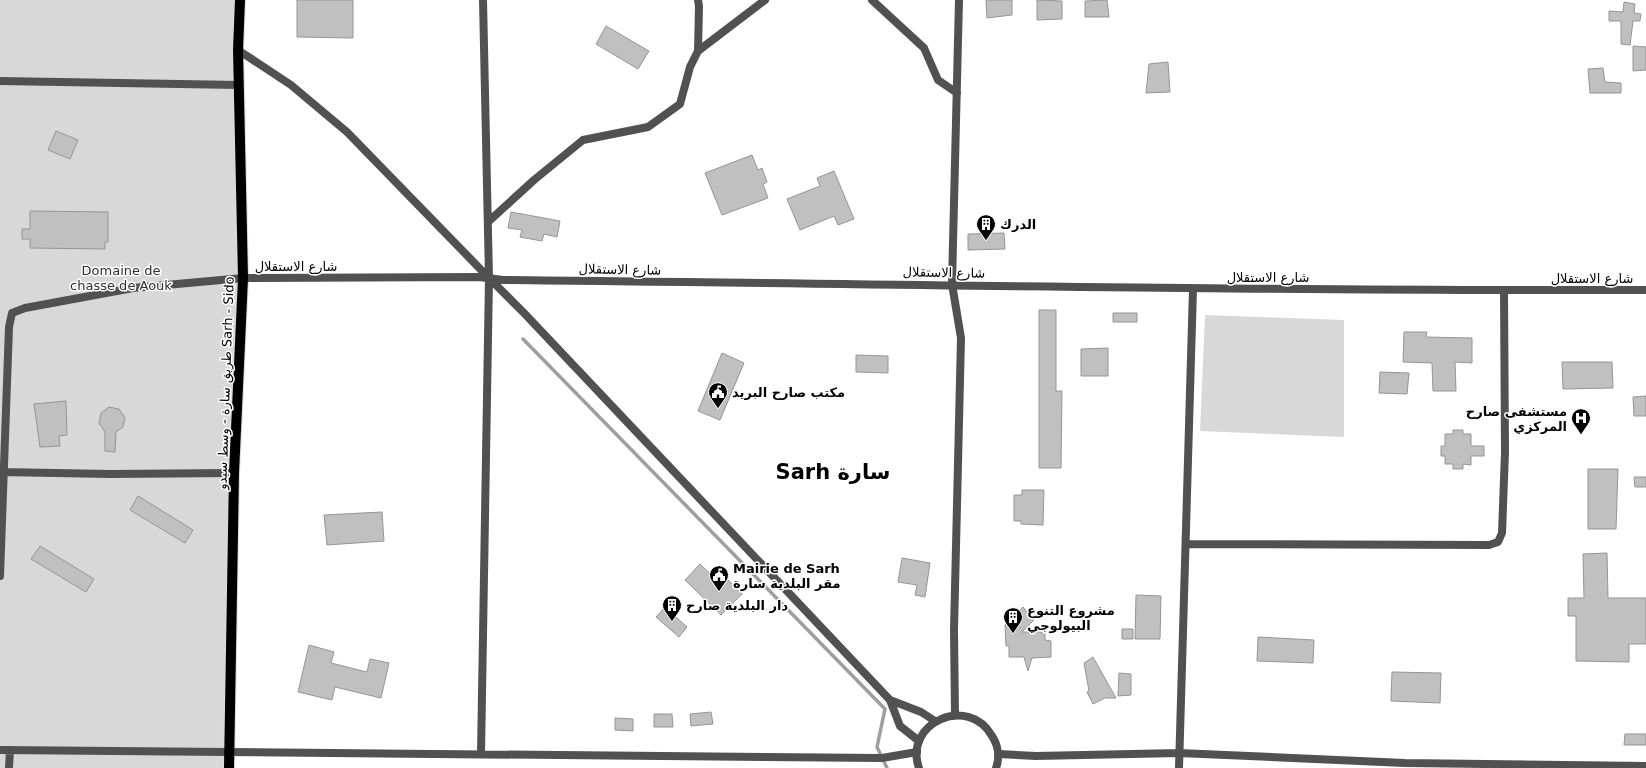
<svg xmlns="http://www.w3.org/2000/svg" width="1646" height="768" font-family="'DejaVu Sans','Noto Sans Arabic',sans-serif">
	<rect width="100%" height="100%" fill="#fff"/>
	<path fill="#d8d8d8" d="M0 0H240L243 278 229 768H0Z
		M1205 315 1344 320V437L1200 431Z"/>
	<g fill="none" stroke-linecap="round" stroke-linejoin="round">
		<path stroke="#9f9f9f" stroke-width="3.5" d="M523 339 885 709 877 747 887 768"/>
	</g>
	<path fill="#c0c0c0" stroke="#959595" d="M297 0H353V38L297 37Z
		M986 0H1012V15L987 18Z
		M1037 0 1062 1V19L1037 20Z
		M1107 0 1109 17H1085V1Z
		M1624 2 1635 4 1634 13 1641 14 1640 21H1633L1630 45 1621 44V21H1609V11L1623 12Z
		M606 26 649 51 638 69 596 44Z
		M1633 46 1646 47V70L1633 71Z
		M1168 62 1170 92 1146 93 1149 64Z
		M1603 68 1605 82 1621 83V93H1590L1588 69Z
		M56 131 78 140 70 159 48 150Z
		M752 155 758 170 762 168 767 182 763 184 768 198 722 215 705 173Z
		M834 171 854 219 838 225 834 216 800 230 787 199 820 186 817 178Z
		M30 211 108 212V242H105V249L30 248V239H22V229H30Z
		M511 212 560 221 557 237 544 234 542 241 520 237 522 230 508 228Z
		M1004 233 1005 249 968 250V234Z
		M1039 310H1056V391H1062L1061 468H1039Z
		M1113 313H1137V322H1113Z
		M1404 332H1427L1426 337 1472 338V363L1455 362 1456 391H1433L1432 363 1403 362Z
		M1108 348V376H1081V349Z
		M722 353 744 363 720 420 698 411Z
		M856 355 888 356V373L856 372Z
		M1562 362H1612L1613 388 1563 389Z
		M1380 372 1409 373 1407 394 1379 393Z
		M1646 396V416H1634L1633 397Z
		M66 401 67 435 59 436 60 446 40 447 34 404Z
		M109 407 119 409 125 418 123 427 116 432 115 452 105 451V432L99 423 101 413Z
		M1453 430H1463V434H1471V446H1484V456H1471V465L1463 464V469H1453V464H1445V456H1441V446H1445V434H1453Z
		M1588 469H1618L1616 529H1588Z
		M1634 477H1646V487H1635Z
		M1022 490H1044L1043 525 1021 524V521H1014V495H1022Z
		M138 496 193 530 185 543 130 510Z
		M382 512 384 541 327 545 324 515Z
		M40 546 94 579 86 592 31 559Z
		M1607 553 1608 598H1646V644H1629V662L1576 661V616H1568V598H1584L1583 554Z
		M902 558 930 563 925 597 915 595 917 585 898 582Z
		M700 564 720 583 725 577 742 594 721 615 685 580Z
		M1136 595 1161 596 1160 639H1135Z
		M665 607 687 627 679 637 656 617Z
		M1023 607 1034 620 1022 632H1045V640L1051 641V657L1032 658 1028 671 1024 657H1009V646H1006L1005 625Z
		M1122 629H1133V639H1122Z
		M1258 637 1314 640 1313 663 1257 661Z
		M309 645 334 652 331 663 367 672 370 659 389 663 381 698 335 687 332 700 298 692Z
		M1093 657 1116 698H1105L1093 704 1087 692 1089 691 1084 663Z
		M1392 672 1441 673 1440 703 1391 701Z
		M1119 673 1131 674V695L1118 696Z
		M711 712 713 724 691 726 690 714Z
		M654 714H672L673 727H654Z
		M615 718 633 719V731L615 730Z
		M1625 734H1646V745H1624Z"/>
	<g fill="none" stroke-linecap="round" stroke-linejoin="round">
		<g stroke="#dbdbdb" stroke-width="12">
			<path id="primary" d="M229 768 234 473 243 278 238 50 240 0"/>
		</g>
		<path stroke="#515151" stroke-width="8" d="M872 0 924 48 938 80 957 93
			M238 50 291 85 347 132 489 278
			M698 51 765 0
			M0 81 239 85
			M488 222 534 180 583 140 648 127 680 104 690 67 698 51 699 6 698 0
			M0 472 110 474 234 473
			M1186 544 1489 545 1498 542 1502 533 1505 452 1504 290
			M0 576 9 327 12 313 25 308 133 288 243 278
			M955 715 954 630 961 338 952 284 959 0
			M0 750 882 758 917 752
			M481 754 489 278 483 0
			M998 754 1036 756 1179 753 1405 763 1646 766
			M9 768 10 750
			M1179 768 1193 289"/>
		<path stroke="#515151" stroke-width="8" d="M243 278 479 277 503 280C884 284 1265 291 1646 290
			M489 278 524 313 890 700 900 726 919 741
			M890 700 921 712 935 721
			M919 768C903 723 968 694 992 736 998 745 1000 757 996 768"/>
		<use href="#primary" stroke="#000" stroke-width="10"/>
	</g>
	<defs>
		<g id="building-pin" transform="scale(1)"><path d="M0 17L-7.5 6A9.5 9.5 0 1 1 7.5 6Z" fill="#000" stroke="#fff"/><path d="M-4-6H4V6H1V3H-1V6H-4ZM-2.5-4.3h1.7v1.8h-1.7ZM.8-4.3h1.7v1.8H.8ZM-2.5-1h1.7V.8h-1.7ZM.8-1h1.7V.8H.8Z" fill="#fff"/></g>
		<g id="civic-pin" transform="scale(1)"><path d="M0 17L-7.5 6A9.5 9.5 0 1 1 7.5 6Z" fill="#000" stroke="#fff"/><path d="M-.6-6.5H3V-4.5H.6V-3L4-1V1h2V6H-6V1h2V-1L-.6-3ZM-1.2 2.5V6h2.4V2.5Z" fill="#fff"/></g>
		<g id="hospital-pin" transform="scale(1)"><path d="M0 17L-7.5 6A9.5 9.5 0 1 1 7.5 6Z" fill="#000" stroke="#fff"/><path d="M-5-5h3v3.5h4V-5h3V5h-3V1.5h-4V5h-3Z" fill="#fff"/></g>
	</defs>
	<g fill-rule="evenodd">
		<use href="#building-pin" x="986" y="224"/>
		<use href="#civic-pin" x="718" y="392"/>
		<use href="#hospital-pin" x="1581" y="418"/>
		<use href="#civic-pin" x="719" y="575"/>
		<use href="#building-pin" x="672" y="605"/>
		<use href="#building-pin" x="1013" y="617"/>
	</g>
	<g text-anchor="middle" stroke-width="3" stroke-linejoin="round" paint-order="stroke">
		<g font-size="13" font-weight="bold" fill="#000" stroke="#fff" text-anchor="start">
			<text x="1000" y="229">الدرك</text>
			<text x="732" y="397">مكتب صارح البريد</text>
			<text x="1567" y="416" text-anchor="end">مستشفى صارح<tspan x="1567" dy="15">المركزي</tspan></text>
			<text x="733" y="573">Mairie de Sarh<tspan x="733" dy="15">مقر البلدية سارة</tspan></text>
			<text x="686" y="610">دار البلدية صارح</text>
			<text x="1027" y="615">مشروع التنوع<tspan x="1027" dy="15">البيولوجي</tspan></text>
		</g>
		<g font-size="13" fill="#000" stroke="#fff">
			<text x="296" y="271">شارع الاستقلال</text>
			<text transform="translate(620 269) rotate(1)" y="5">شارع الاستقلال</text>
			<text transform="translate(944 272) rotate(1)" y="5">شارع الاستقلال</text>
			<text x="1268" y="282">شارع الاستقلال</text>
			<text x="1592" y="283">شارع الاستقلال</text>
			<text transform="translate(225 383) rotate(-88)" y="5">طريق سارة - وسط سيدو Sarh - Sido</text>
		</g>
		<g font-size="13" fill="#2f2f2f" stroke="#fff">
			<text x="121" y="275">Domaine de<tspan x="121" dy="15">chasse de Aouk</tspan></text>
		</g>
		<g font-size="21" font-weight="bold" fill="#000" stroke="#fff">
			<text x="833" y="479">Sarh سارة</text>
		</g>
	</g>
</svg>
